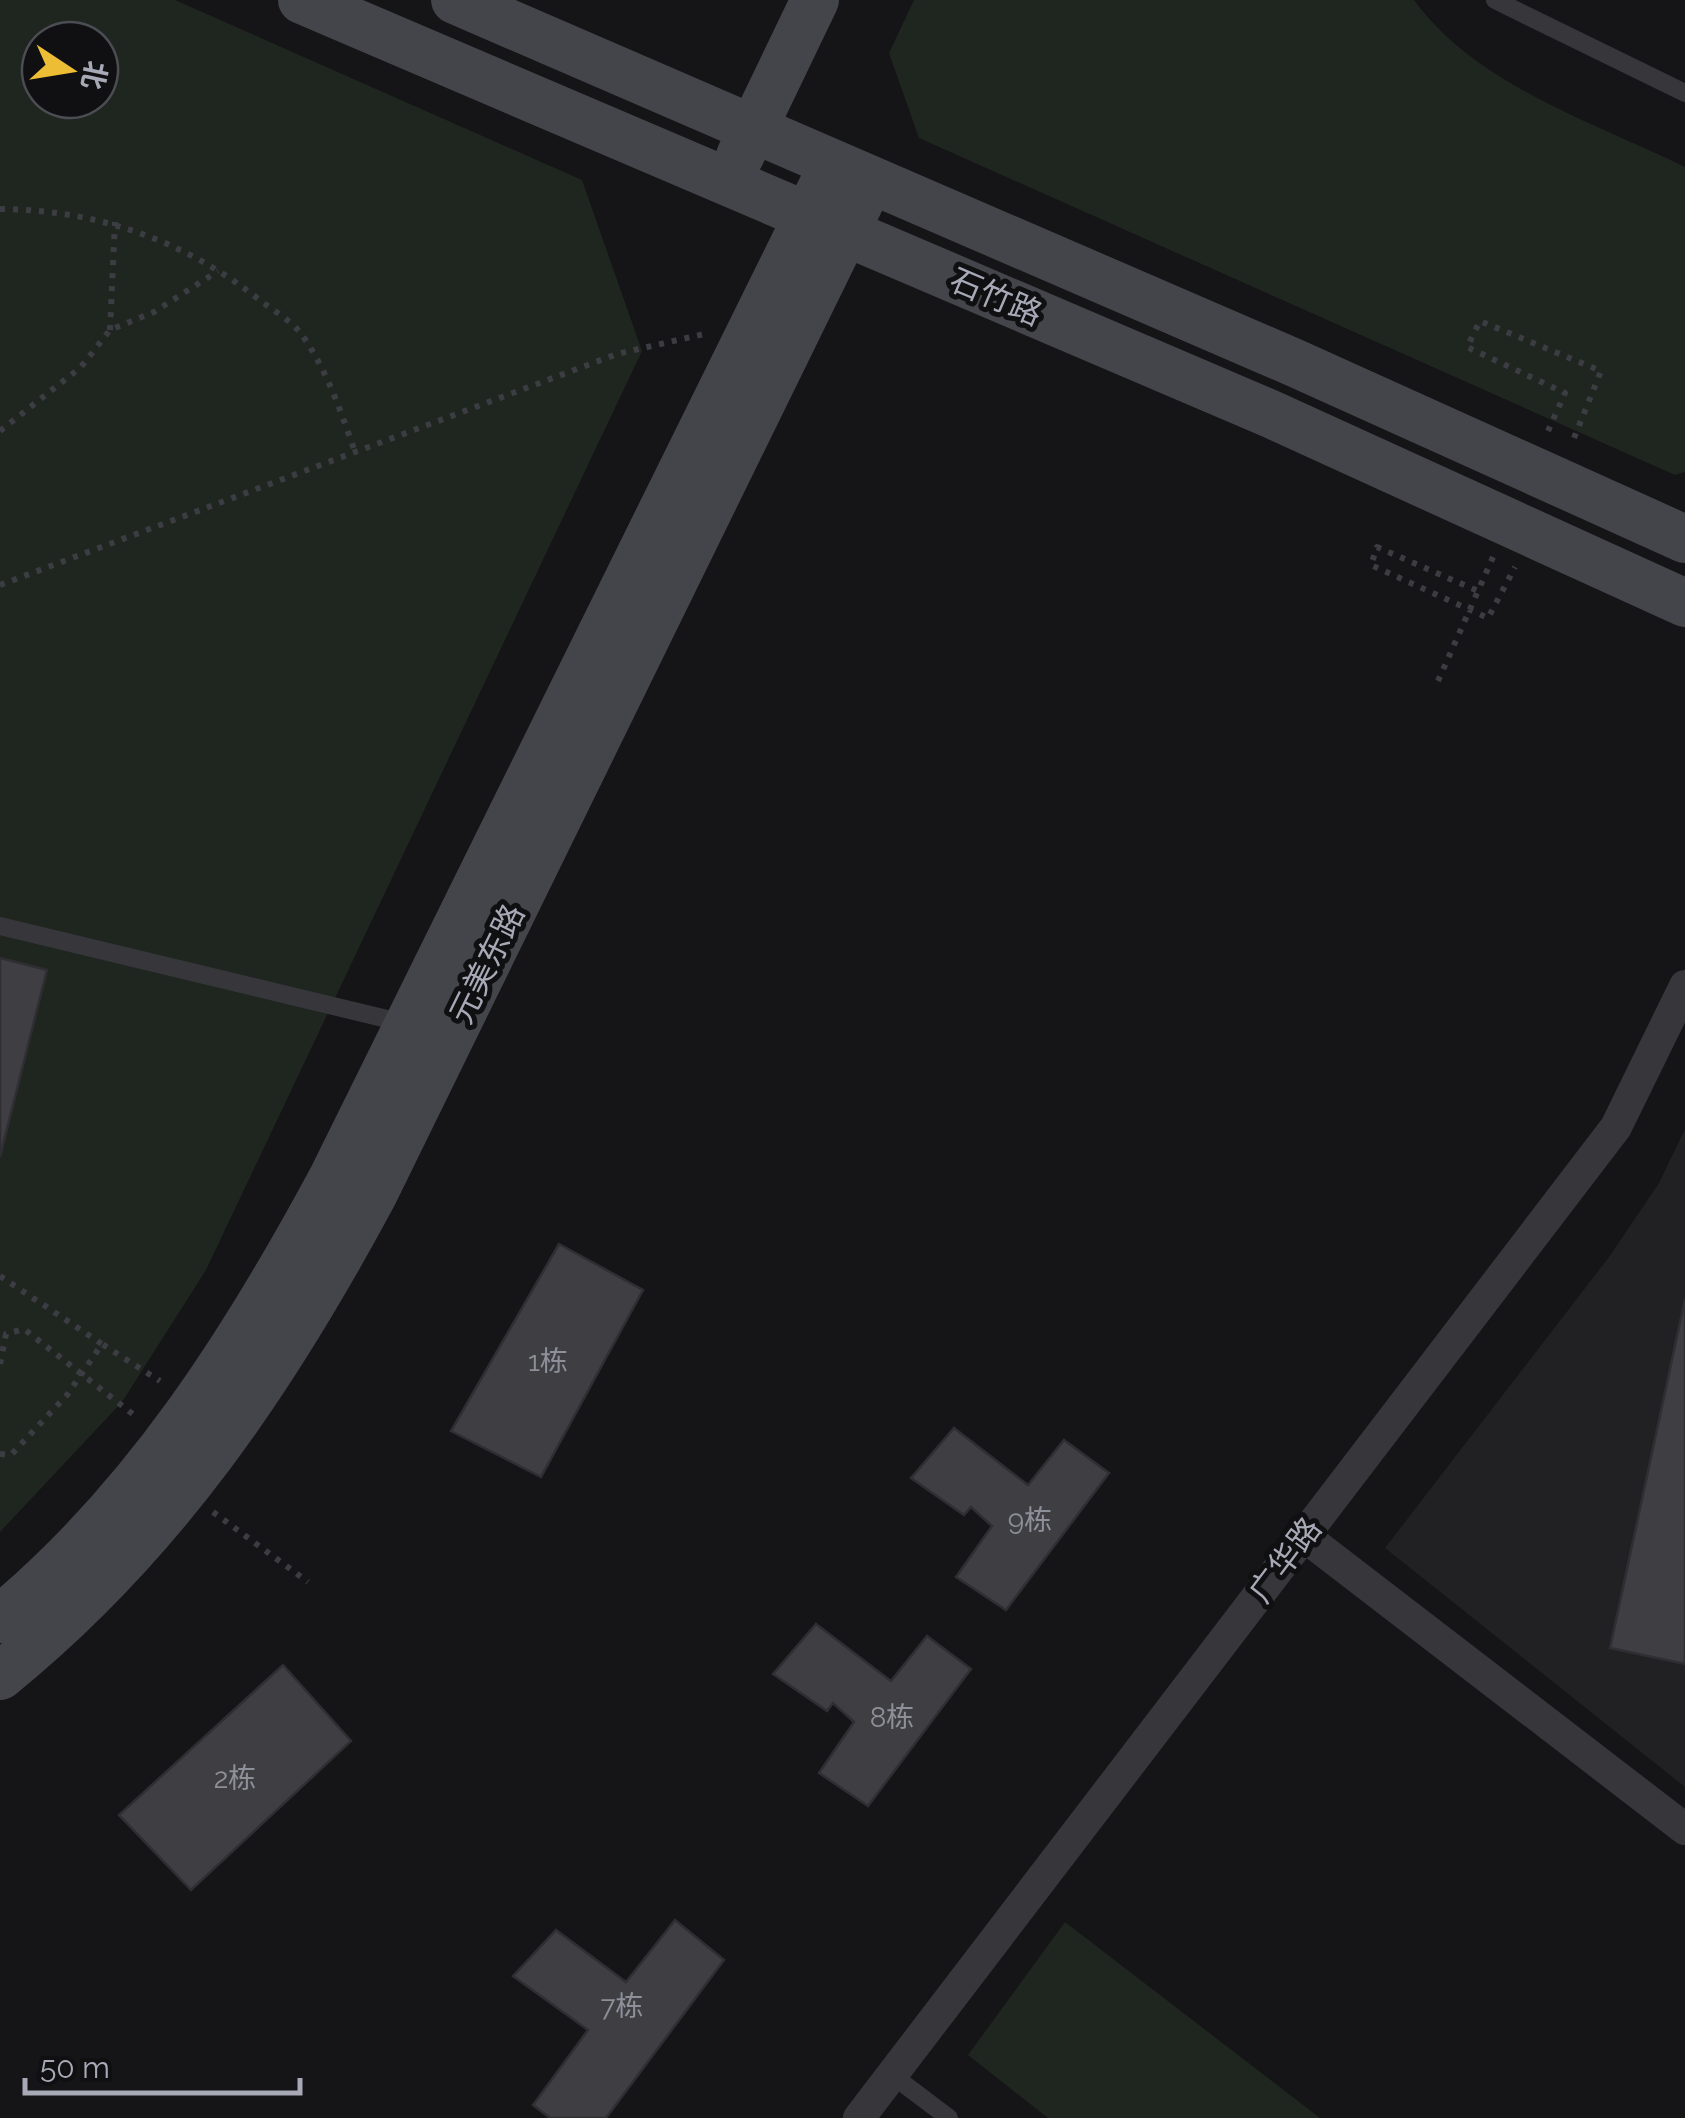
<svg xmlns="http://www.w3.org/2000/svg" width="1685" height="2118" font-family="Raleway,'Noto Sans SC',sans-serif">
	<rect width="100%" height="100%" fill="#151416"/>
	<path fill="#212023" d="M1685 1129V1787L1385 1548 1609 1257 1659 1183Z"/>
	<path fill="#1f2620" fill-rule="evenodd" d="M0 0H175L582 180 642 351 206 1270 122 1402 0 1532ZM40 40H100V100H40Z
		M914 0H1414C1476 85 1593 122 1685 167V472L1675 475 919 138 889 53Z
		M1065 1922 1320 2118H1048L968 2055Z"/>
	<path fill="#3f3f43" stroke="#2f2e32" stroke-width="2.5" d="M0 958 47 970 0 1157Z
		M559 1244 643 1290 541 1477 451 1431Z
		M1685 1299V1664L1610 1648Z
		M954 1428 1028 1485 1064 1440 1109 1473 1006 1610 956 1577 992 1526 971 1507 964 1515 911 1478Z
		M816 1624 891 1681 927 1636 971 1669 868 1806 819 1773 854 1722 833 1703 827 1711 773 1674Z
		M283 1665 351 1741 191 1890 119 1815Z
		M675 1920 724 1960 606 2118H550L533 2105 588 2030 513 1976 556 1930 626 1982Z"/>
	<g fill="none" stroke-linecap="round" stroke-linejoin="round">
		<path stroke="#3c3d42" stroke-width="6" stroke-dasharray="5 8" stroke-linecap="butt" d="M0 209C97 210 184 240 261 301 274 311 292 321 302 335 327 370 341 412 355 452
			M110 330 115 222
			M0 431 81 367 110 330 154 312 218 271
			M1548 431 1565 393 1467 347 1480 321 1601 371 1572 443
			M1493 557 1478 591 1377 547 1371 565 1488 618 1515 567
			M0 585 617 354 704 334
			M1438 681 1478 591
			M0 1276 102 1344
			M0 1364 6 1334 24 1329 134 1415
			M0 1454 11 1455 67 1395 102 1344 160 1381
			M213 1512 308 1582"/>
		<path stroke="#36363b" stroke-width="18" d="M1495 0 1685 93
			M0 926 408 1024
			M892 2075 949 2118"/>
		<path stroke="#36363b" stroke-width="32" d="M1304 1536 1685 1829
			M859 2118 1616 1127 1685 986"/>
		<path stroke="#44454b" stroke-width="48" d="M302 0 1273 415 1685 603
			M455 0 1295 363 1685 539
			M740 156 815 0
			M0 1619C145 1499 246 1339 334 1175L833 165
			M0 1676C164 1543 274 1379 373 1195L870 181"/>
	</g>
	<g text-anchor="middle" stroke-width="10" stroke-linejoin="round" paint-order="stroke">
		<g font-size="28" fill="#8d8f99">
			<text x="548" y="1371">1栋</text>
			<text x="1030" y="1530">9栋</text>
			<text x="892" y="1727">8栋</text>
			<text x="235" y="1788">2栋</text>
			<text x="622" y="2016">7栋</text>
		</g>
		<g font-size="32" fill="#a7aab6" stroke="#100f11">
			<text transform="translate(996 297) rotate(23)" y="11">石竹路</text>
			<text transform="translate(487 964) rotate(-64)" y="11">元美东路</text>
			<text transform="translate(1285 1560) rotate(-53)" y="11">广华路</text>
		</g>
	</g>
	<g transform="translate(70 70) rotate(102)"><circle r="48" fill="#100f11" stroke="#4c4d53" stroke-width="2.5"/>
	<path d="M0-8L18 38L0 25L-18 38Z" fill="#edbd36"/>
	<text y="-15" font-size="28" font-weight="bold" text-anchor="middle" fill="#a7aab6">北</text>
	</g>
	<path d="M25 2078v15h275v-15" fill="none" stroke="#a7aab6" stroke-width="5"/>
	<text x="40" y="2078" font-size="30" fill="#a7aab6" stroke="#100f11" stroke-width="8" paint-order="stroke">50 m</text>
</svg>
